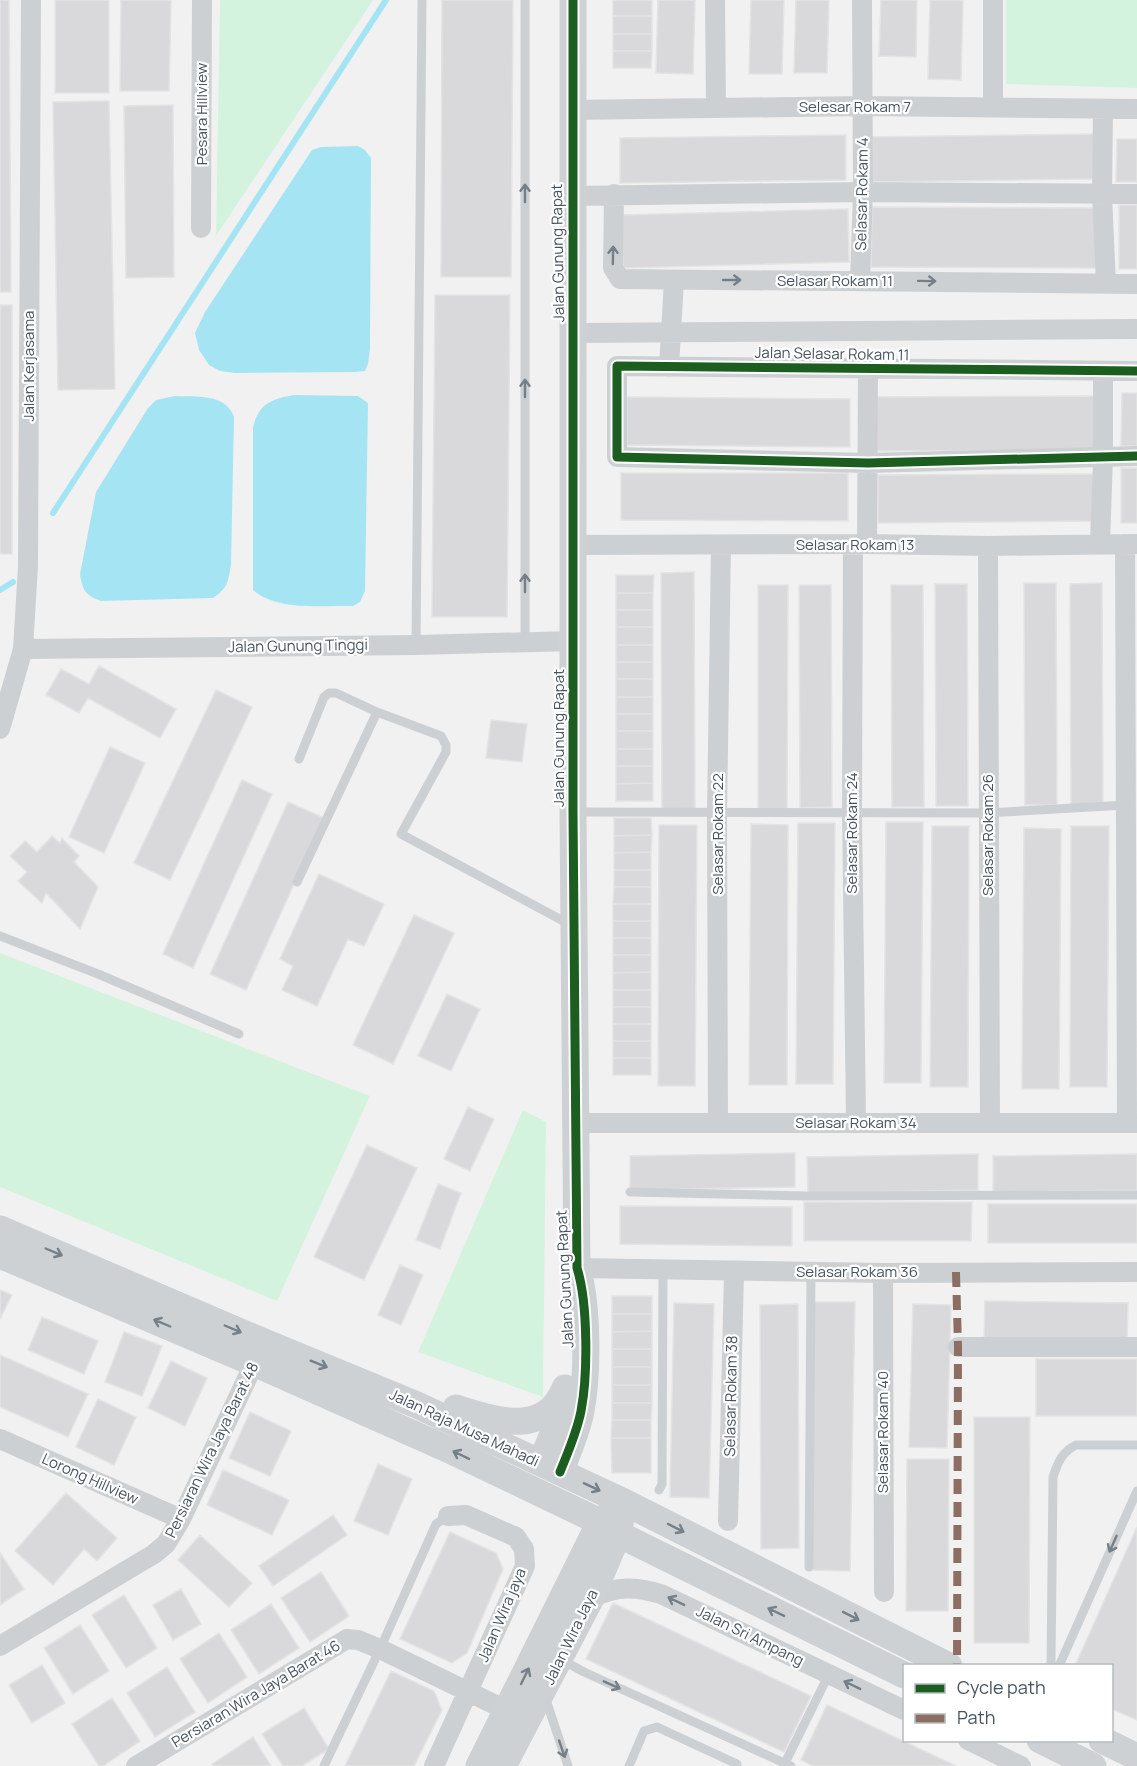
<svg xmlns="http://www.w3.org/2000/svg" width="1137" height="1766" font-family="Manrope,sans-serif">
	<rect width="100%" height="100%" fill="#f2f1f1"/>
	<path fill="#d4f3de" d="M220 0H373L216 236Z
		M1006 0H1137V88L1006 84Z
		M0 953 370 1096 277 1301 0 1187Z
		M523 1110 546 1122 543 1397 418 1352Z"/>
	<path fill="#a5e5f3" d="M358 146 365 150 371 158 370 349 368 364 365 371 355 372 235 373 220 371 209 365 199 350 195 333 205 312 312 150 321 147Z
		M294 395 358 396 368 403 365 591 360 602 353 606C320 605 279 612 253 590V428C258 404 271 399 294 395Z
		M175 396C196 397 226 393 234 417L231 565C228 582 228 588 213 598L101 601C86 596 82 590 80 574L96 492 148 408 156 400Z"/>
	<g fill="none" stroke-linecap="round" stroke-linejoin="round">
		<path stroke="#a5e5f3" stroke-width="6" d="M53 513 386 0
			M0 590 13 582"/>
	</g>
	<path fill="#d9d9db" stroke="#e3e3e4" stroke-width="1.5" d="M0 0H9L11 292H0Z
		M55 0H109V93H55Z
		M121 0H171L169 91H120Z
		M442 0H513L511 277H441Z
		M613 0H652V16H613Z
		M658 0H695L693 74 656 73Z
		M751 0H784L782 74H749Z
		M796 0H829L827 73H794Z
		M881 0H917L916 57 879 56Z
		M930 0H963L961 80 928 79Z
		M613 16H652V34H613Z
		M613 34H652V51H613Z
		M613 51H652L651 68H613Z
		M109 101 115 389 58 390 53 102Z
		M173 105 174 277 126 278 124 106Z
		M1095 134V179L869 182V137Z
		M846 135V180L620 183V138Z
		M1117 139H1137V182H1116Z
		M1119 205H1137V269H1119Z
		M872 207 1098 208 1097 268 871 267Z
		M848 209 849 262 623 268 622 215Z
		M435 295H510L507 617H432Z
		M0 305H12V554H0Z
		M1122 393H1137V446H1121Z
		M1097 396V450L876 451V397Z
		M627 397 850 399V447L627 445Z
		M1121 468H1137V523H1121Z
		M621 473H848V521L621 520Z
		M1093 474V521L878 523V475Z
		M694 572 695 809H662L661 573Z
		M616 575H654L653 593H616Z
		M1024 583H1056L1057 805H1025Z
		M1102 583 1103 806H1071L1070 584Z
		M935 584H967L968 806H936Z
		M758 585H788L787 809H758Z
		M799 585H831L832 807 800 808Z
		M891 585H923L924 807H892Z
		M616 593H653V610H616Z
		M616 610H653V627H616Z
		M616 627H653V645H616Z
		M616 645H653V662H616Z
		M616 662H653V679H616Z
		M99 666 176 709 160 738 88 698 79 713 46 695 61 669 89 684Z
		M616 679H653V697H616Z
		M216 690 252 707 170 880 134 863Z
		M616 697H653V714H616Z
		M616 714H653V731H616Z
		M491 720 527 724 522 762 486 758Z
		M616 731H653V749H616Z
		M110 747 145 763 104 853 69 837Z
		M616 749H653V766H616Z
		M616 766H653V783L616 784Z
		M242 780 272 794 193 968 163 954Z
		M653 783V801H616V784Z
		M288 802 324 818 246 990 210 974Z
		M614 818H651L652 835 614 836Z
		M886 822H923L921 1083H884Z
		M798 823H835L833 1084H796Z
		M751 824 788 825 787 1085H749Z
		M659 825H697L695 1086H658Z
		M932 826H969L968 1087H930Z
		M1071 826H1109L1107 1087H1070Z
		M1024 828 1061 829 1059 1089H1022Z
		M652 835 651 852 614 853V836Z
		M52 836 60 843 62 838 79 856 74 862 98 887 80 929 46 893 42 903 18 881 27 872 10 856 25 841 37 852Z
		M651 852V870H614V853Z
		M614 870H651V887H614Z
		M319 874 384 904 364 946 348 939 317 1006 282 990 293 966 280 959Z
		M614 887H651V904H613Z
		M613 904H651V921H613Z
		M414 915 454 933 393 1064 353 1045Z
		M613 921H651V938H613Z
		M613 938H651V955H613Z
		M613 955H651V972L613 973Z
		M651 972V990H613V973Z
		M613 990H651V1007H613Z
		M447 994 480 1009 451 1071 418 1056Z
		M613 1007H651V1024H613Z
		M613 1024H651V1041H613Z
		M613 1041H651V1058H613Z
		M613 1058H651V1075H613Z
		M468 1107 494 1119 470 1171 444 1159Z
		M367 1145 417 1168 364 1280 314 1257Z
		M795 1153V1187L630 1190V1156Z
		M978 1154V1190L808 1193 807 1157Z
		M1137 1154V1190L993 1192V1156Z
		M438 1184 461 1193 440 1249 416 1240Z
		M804 1202H972L971 1241H804Z
		M988 1204H1137V1243H988Z
		M620 1206 792 1207V1246L620 1244Z
		M400 1265 423 1275 401 1325 378 1315Z
		M0 1290 12 1295 0 1319Z
		M612 1296H652V1314H612Z
		M985 1301 1128 1303 1127 1341 984 1340Z
		M814 1302H855L850 1571 810 1570Z
		M674 1303 714 1304 709 1498 670 1497Z
		M798 1304 799 1548 761 1549 760 1305Z
		M913 1304 951 1305 947 1448 909 1447Z
		M612 1314H652V1331L612 1332Z
		M42 1317 98 1341 84 1374 28 1350Z
		M652 1331V1349H612V1332Z
		M124 1332 162 1346 142 1396 105 1382Z
		M612 1349H652V1367H612Z
		M0 1355 88 1394 68 1437 0 1407Z
		M1036 1359H1137V1416H1036Z
		M171 1361 207 1378 185 1426 148 1408Z
		M612 1367H652V1385H612Z
		M612 1385H652V1403H612Z
		M98 1399 136 1417 114 1465 76 1447Z
		M612 1403H652L651 1420H612Z
		M250 1412 291 1431 270 1476 229 1458Z
		M974 1417H1030L1029 1643H974Z
		M612 1420H651V1438H611Z
		M611 1438H651V1473H612Z
		M907 1459H949L948 1611H906Z
		M378 1464 412 1479 388 1535 354 1521Z
		M223 1470 289 1500 272 1535 207 1505Z
		M66 1493 117 1538 97 1561 84 1549 53 1585 15 1551Z
		M333 1515 347 1535 273 1586 259 1566Z
		M1137 1527V1720L1112 1709V1666H1075Z
		M450 1532 496 1553 503 1569 467 1653 452 1663 400 1639Z
		M200 1535 252 1583 229 1607 178 1560Z
		M0 1553 24 1589 0 1605Z
		M321 1572 349 1616 310 1642 281 1598Z
		M181 1589 201 1624 173 1640 153 1605Z
		M124 1595 157 1648 126 1668 92 1615Z
		M613 1603 811 1696 784 1752 586 1659Z
		M271 1604 299 1648 259 1674 231 1630Z
		M80 1625 109 1671 73 1694 44 1648Z
		M219 1633 247 1677 208 1703 180 1659Z
		M42 1665 65 1703 32 1723 9 1685Z
		M167 1667 195 1712 155 1737 127 1693Z
		M391 1671 434 1691 442 1710 414 1766H345Z
		M112 1698 140 1741 103 1766H99L72 1724Z
		M827 1705 956 1766H813L801 1760Z
		M304 1708 329 1749 302 1766H283L262 1734Z
		M253 1737 271 1766H214L212 1764Z"/>
	<g fill="none" stroke-linecap="round" stroke-linejoin="round">
		<path stroke="#cdd0d2" stroke-width="9" d="M525 0V642
			M416 645 422 0
			M299 759 324 697 329 693H336L377 712 441 736 446 745V752L401 834 569 924
			M574 812 987 813 1126 805
			M297 882 377 712
			M0 936 98 974 239 1034
			M630 1192 807 1196 1137 1195
			M659 1490 662 1484 663 1271
			M809 1567 811 1272
			M562 1660 584 1672 791 1766
			M1051 1666 1053 1477C1058 1462 1062 1452 1076 1445H1137
			M1059 1666 1137 1491
			M545 1697 568 1766
			M785 1763 829 1674
			M324 1766 380 1649 436 1524 448 1516
			M629 1766 644 1731 657 1727 737 1764"/>
		<path stroke="#cdd0d2" stroke-width="20" d="M715 0 716 107
			M993 0V107
			M1103 109 1102 195 1106 284
			M572 110 862 106 1137 109
			M614 194 613 268 620 279 1137 284
			M572 196 863 192 1137 194
			M201 228 202 0
			M860 280 863 192 862 0
			M574 333 1137 329
			M669 367 674 280
			M1137 371 617 366V457L868 463 1137 456
			M1100 543 1103 457V371
			M867 544 868 370
			M1125 544 1127 1123
			M573 545 867 544 988 546 1137 544
			M853 545 852 812 856 1122
			M988 546 990 1123
			M23 649 416 645 574 641
			M0 729 23 649 28 566 31 0
			M575 1123H1137
			M718 1123 717 813 721 545
			M577 1268 883 1273 1137 1272
			M883 1273 884 1592
			M958 1347H1137
			M0 1439 181 1519
			M728 1521 734 1272
			M591 1598C617 1586 634 1586 661 1594L904 1710
			M0 1646 154 1554 166 1544 181 1519 259 1353
			M968 1740 1021 1766
			M136 1766 347 1639 358 1640 380 1649 508 1711
			M434 1766 525 1566 524 1549 516 1537 466 1515 448 1516"/>
		<path stroke="#cdd1d4" stroke-width="27" d="M0 1229 264 1342 417 1405 624 1502 949 1666
			M0 1255 254 1363 454 1452 600 1522 618 1534 904 1675
			M456 1408C495 1420 545 1438 565 1388
			M541 1463 565 1405 566 1394
			M560 1472C568 1452 577 1432 581 1411 588 1375 588 1303 577 1268L573 812V0
			M1040 1740 1093 1766
			M1102 1740 1137 1757
			M479 1766 600 1522 613 1511
			M503 1766 591 1598 618 1534 621 1518"/>
		<path stroke="#8d6e63" stroke-width="8" stroke-dasharray="15 8" stroke-linecap="butt" d="M956 1272 958 1347 957 1666"/>
		<g stroke="#fff" stroke-width="13">
			<path id="cycleway" d="M1137 371 617 366V457L868 463 1137 456
				M560 1472C568 1452 577 1432 581 1411 588 1375 588 1303 577 1268L573 812V0"/>
		</g>
		<use href="#cycleway" stroke="#1b5e20" stroke-width="9"/>
	</g>
	<defs><path id="oneway-shaft" d="M-6 0H5M1.5-3L5.5 0L1.5 3" fill="none" stroke-width="1.6" stroke-linecap="round" stroke-linejoin="round" transform="scale(1.5)"/></defs>
	<g stroke="#757f88">
		<use href="#oneway-shaft" transform="translate(525 193) rotate(-90)"/>
		<use href="#oneway-shaft" transform="translate(613 255) rotate(-89)"/>
		<use href="#oneway-shaft" transform="translate(732 280)"/>
		<use href="#oneway-shaft" transform="translate(927 281) rotate(1)"/>
		<use href="#oneway-shaft" transform="translate(525 388) rotate(-90)"/>
		<use href="#oneway-shaft" transform="translate(525 583) rotate(-90)"/>
		<use href="#oneway-shaft" transform="translate(1113 1544) rotate(114)"/>
		<use href="#oneway-shaft" transform="translate(676 1601) rotate(-154)"/>
		<use href="#oneway-shaft" transform="translate(612 1685) rotate(24)"/>
		<use href="#oneway-shaft" transform="translate(852 1685) rotate(-154)"/>
		<use href="#oneway-shaft" transform="translate(562 1749) rotate(71)"/>
	</g>
	<g stroke="#758089">
		<use href="#oneway-shaft" transform="translate(54 1252) rotate(23)"/>
		<use href="#oneway-shaft" transform="translate(162 1323) rotate(-157)"/>
		<use href="#oneway-shaft" transform="translate(233 1329) rotate(23)"/>
		<use href="#oneway-shaft" transform="translate(319 1364) rotate(22)"/>
		<use href="#oneway-shaft" transform="translate(461 1455) rotate(-154)"/>
		<use href="#oneway-shaft" transform="translate(592 1487) rotate(25)"/>
		<use href="#oneway-shaft" transform="translate(676 1528) rotate(27)"/>
		<use href="#oneway-shaft" transform="translate(776 1612) rotate(-154)"/>
		<use href="#oneway-shaft" transform="translate(851 1616) rotate(27)"/>
		<use href="#oneway-shaft" transform="translate(525 1676) rotate(-64)"/>
	</g>
	<g text-anchor="middle" stroke-width="4.5" stroke-linejoin="round" paint-order="stroke">
		<g font-size="15" fill="#465460" stroke="#fff">
			<text x="855" y="112">Selesar Rokam 7</text>
			<text transform="translate(202 114) rotate(-90)" y="5">Pesara Hillview</text>
			<text transform="translate(862 194) rotate(-89)" y="5">Selasar Rokam 4</text>
			<text transform="translate(558 253) rotate(-91)" y="5">Jalan Gunung Rapat</text>
			<text x="835" y="286">Selasar Rokam 11</text>
			<text transform="translate(832 354) rotate(1)" y="5">Jalan Selasar Rokam 11</text>
			<text transform="translate(29 366) rotate(-90)" y="5">Jalan Kerjasama</text>
			<text x="855" y="550">Selasar Rokam 13</text>
			<text transform="translate(298 646) rotate(-1)" y="5">Jalan Gunung Tinggi</text>
			<text transform="translate(559 738) rotate(-90)" y="5">Jalan Gunung Rapat</text>
			<text transform="translate(852 833) rotate(-90)" y="5">Selasar Rokam 24</text>
			<text transform="translate(718 834) rotate(-90)" y="5">Selasar Rokam 22</text>
			<text transform="translate(988 835) rotate(-90)" y="5">Selasar Rokam 26</text>
			<text x="856" y="1128">Selasar Rokam 34</text>
			<text x="857" y="1277">Selasar Rokam 36</text>
			<text transform="translate(565 1279) rotate(-93)" y="5">Jalan Gunung Rapat</text>
			<text transform="translate(731 1396) rotate(-89)" y="5">Selasar Rokam 38</text>
			<text transform="translate(464 1428) rotate(25)" y="5">Jalan Raja Musa Mahadi</text>
			<text transform="translate(883 1432) rotate(-90)" y="5">Selasar Rokam 40</text>
			<text transform="translate(212 1450) rotate(-64)" y="5">Persiaran Wira Jaya Barat 48</text>
			<text transform="translate(90 1479) rotate(24)" y="5">Lorong Hillview</text>
			<text transform="translate(502 1615) rotate(-67)" y="5">Jalan Wira jaya</text>
			<text transform="translate(750 1636) rotate(26)" y="5">Jalan Sri Ampang</text>
			<text transform="translate(571 1637) rotate(-64)" y="5">Jalan Wira Jaya</text>
			<text transform="translate(256 1694) rotate(-31)" y="5">Persiaran Wira Jaya Barat 46</text>
		</g>
	</g>
	<rect x="903" y="1664" width="210" height="78" fill="#ffffff" stroke="#b5bbbf" stroke-width="1.5"/>
	<rect x="915" y="1684" width="30" height="9" fill="#1b5e20" stroke="#b5bbbf" stroke-width="1.5"/>
	<text x="957" y="1694" font-size="18" fill="#465460">Cycle path</text>
	<rect x="915" y="1714" width="30" height="9" fill="#8d6e63" stroke="#b5bbbf" stroke-width="1.5"/>
	<text x="957" y="1724" font-size="18" fill="#465460">Path</text>
</svg>
